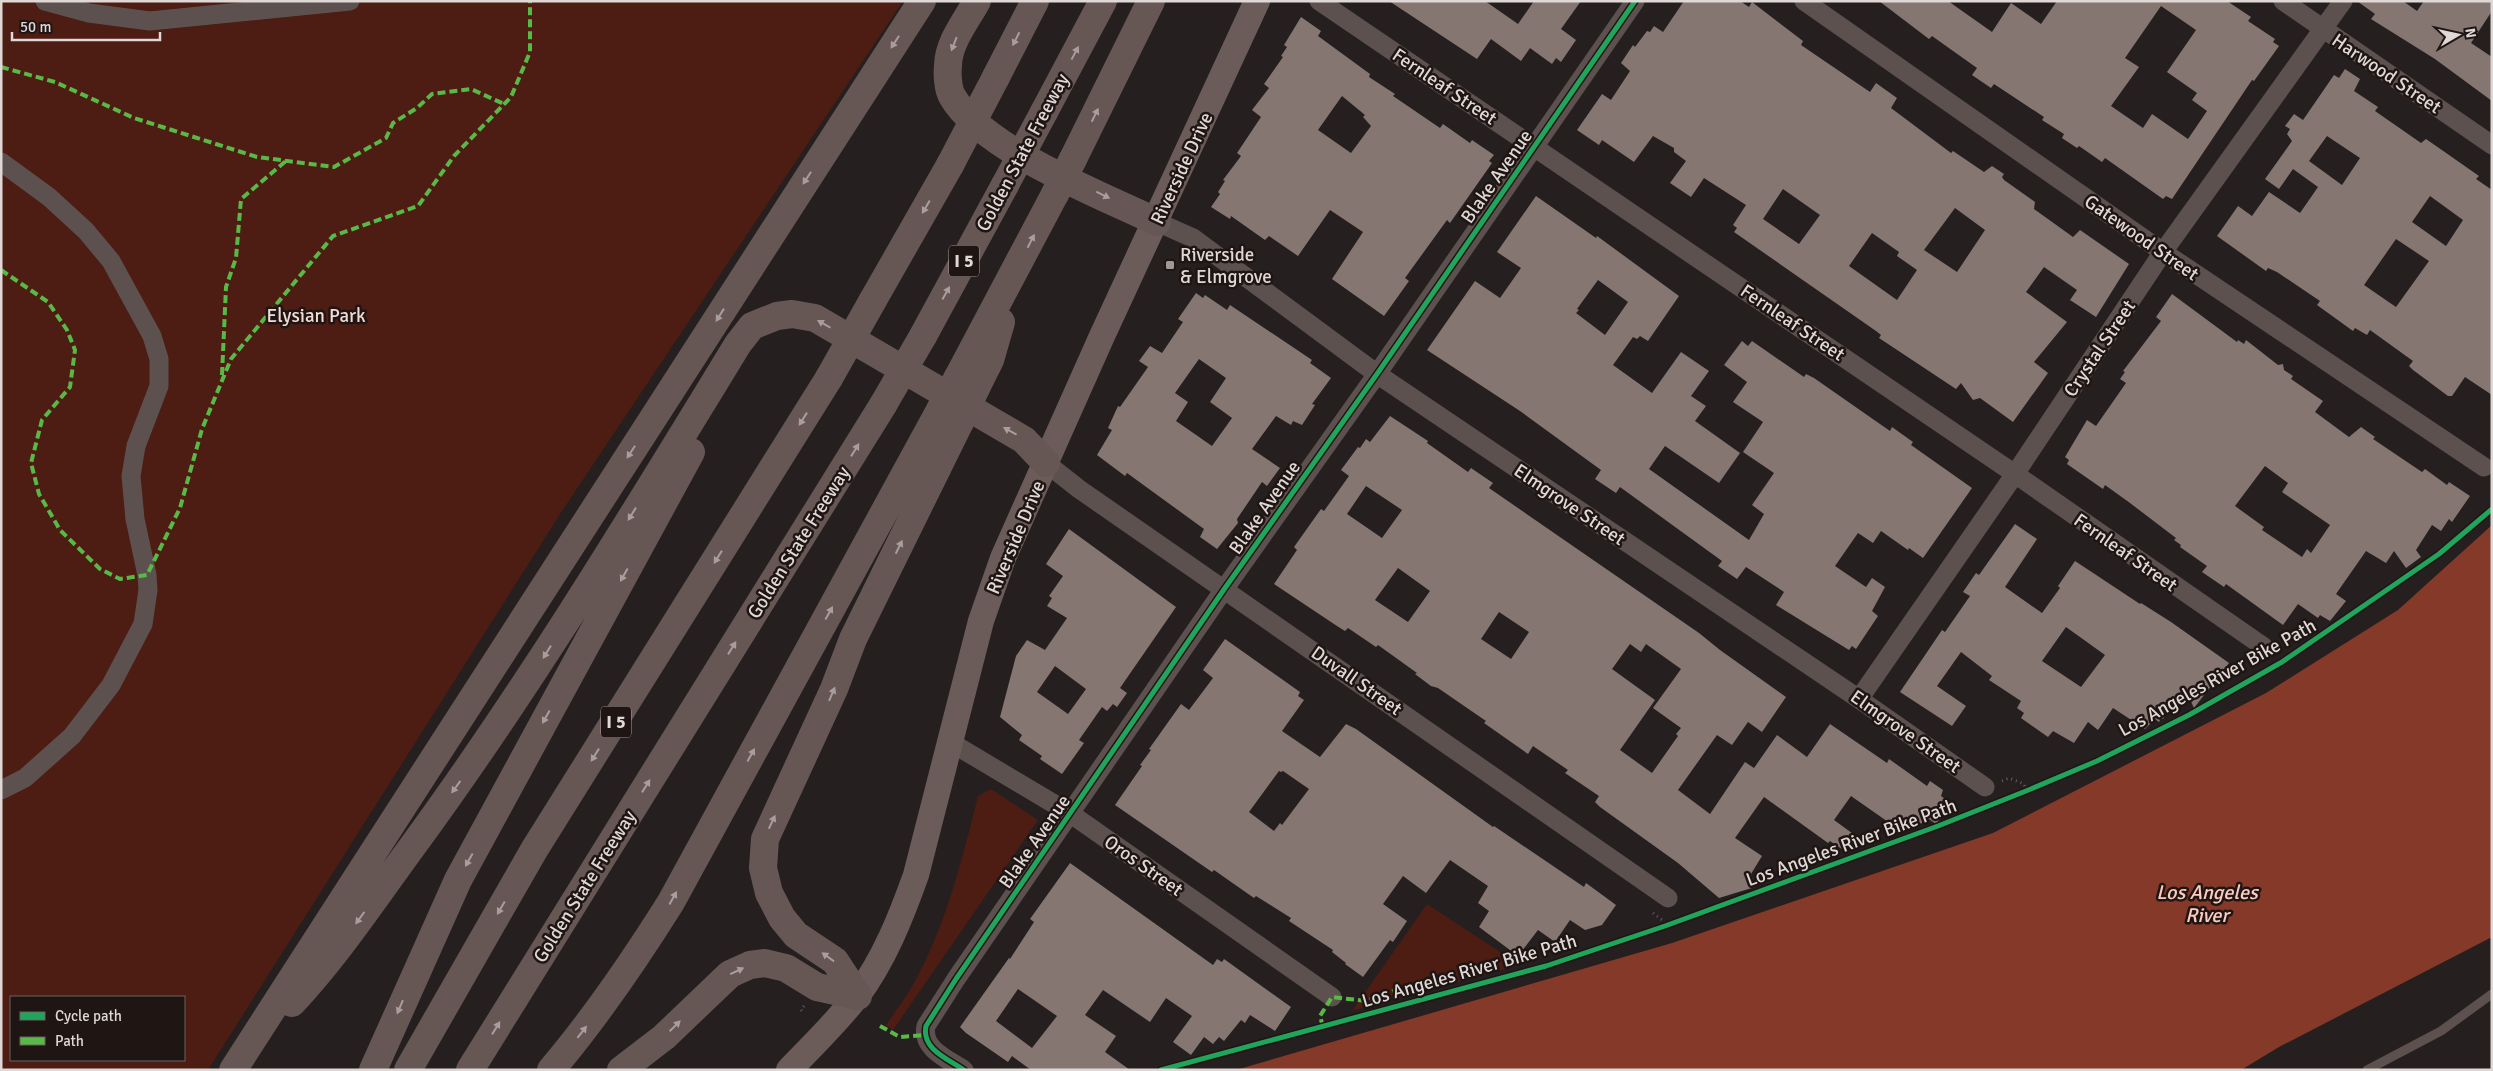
<svg xmlns="http://www.w3.org/2000/svg" width="2493" height="1071" font-family="Signika,sans-serif">
	<rect width="100%" height="100%" fill="#25201f"/>
	<path fill="#4d1c12" fill-rule="evenodd" d="M1 1H903L562 511 208 1070H1ZM11 997H184V1060H11Z
		M991 789 1038 820 893 1030 886 1025C895 1011 906 998 914 983 946 925 962 860 978 796Z
		M1427 904 1520 965 1352 1011Z"/>
	<path fill="#843929" d="M2492 525V937L2279 1047 2241 1070H1236L1672 943 1993 833 2266 693 2398 610Z"/>
	<path fill="#867672" fill-rule="evenodd" d="M1389 1H1485L1518 24 1534 1H1581L1561 29 1576 40 1561 62 1556 58 1552 64 1530 48 1521 61 1491 39 1477 59Z
		M1684 1H1740L1749 7 1752 2 1803 41 1801 45 1870 92 1876 83 1897 98 1891 108 1951 153 1953 151 1984 172 1992 166 2004 174 2002 177 2004 180 2035 202 2034 209 2073 237 2080 230 2129 264 2096 317 2070 300 2077 290 2044 267 2026 292 2067 322 2034 362 2048 373 2013 422 1980 398 1973 400 1961 383 1956 389 1879 338 1881 335 1876 331 1734 232 1737 228 1733 225 1746 205 1704 178 1691 197 1670 183 1686 161 1674 152V148L1653 136 1634 162 1602 140 1599 145 1577 130 1602 94 1611 100 1630 71 1621 63 1633 45 1635 47 1647 31 1650 32 1654 26 1663 32ZM1783 189 1820 215 1799 244 1763 219ZM1955 208 1985 230 1957 272 1924 250ZM1872 233 1899 252 1897 256 1917 270 1897 300 1849 266Z
		M1879 1H1948L1992 32 2011 3 2041 24 2057 1H2227L2251 17 2248 21 2275 39 2273 42 2279 46 2254 81 2252 80 2172 199 2166 196 2163 199 2105 158 2102 162 2079 146 2077 148 2062 138 2064 134 2042 120 2044 117 1994 84 1991 88 1972 75 1977 68 1932 36 1929 39ZM2161 6 2196 30 2167 72 2197 93 2192 100 2207 111 2188 139 2152 114 2143 128 2111 106 2139 67 2125 58Z
		M2357 1H2403L2417 11 2424 1H2492V11L2471 43 2492 57V101L2435 59 2371 19 2375 14Z
		M1301 17 1321 31 1318 36 1370 74 1369 77 1395 94 1393 96 1440 128 1443 124 1470 143 1472 140 1494 155 1489 161 1492 163 1450 223 1447 220 1405 278 1409 281 1384 316 1332 279 1363 232 1330 210 1298 256 1269 236 1265 240 1231 216 1230 219 1211 207 1220 194 1218 192 1225 181 1223 180 1241 156 1237 153 1261 117 1252 110 1269 88 1264 84 1283 57 1281 56 1287 47 1284 45ZM1342 96 1365 115 1363 117 1371 126 1351 153 1318 130Z
		M2345 69 2360 79 2354 91 2378 107 2375 111 2421 143 2426 139 2449 155 2479 176 2476 179 2492 190V395L2465 377 2452 396H2448L2413 370 2409 366 2413 361 2370 330 2367 335 2355 328 2353 331 2317 305 2320 301 2277 272 2268 268 2266 271 2217 236 2238 206 2252 216 2269 192 2300 213 2318 187 2293 169 2279 189 2265 179 2292 141 2287 134 2290 129 2285 126 2294 114 2303 120 2334 75 2339 78ZM2327 136 2360 158 2342 185 2309 161ZM2430 196 2463 220 2446 246 2412 222ZM2396 239 2429 261 2396 307 2364 285Z
		M1536 196 1596 238 1597 236 1679 296 1648 341 1640 336 1637 339 1633 337 1613 365 1652 393 1681 352 1709 371 1691 396 1706 406 1695 421 1740 453 1719 483 1665 446 1649 469 1749 540 1764 514 1752 505 1774 473 1743 452 1763 422 1733 402 1747 382 1724 365 1742 341 1748 346 1752 341 1804 377 1806 374 1814 378 1890 431 1892 427 1913 442 1911 445 1972 488 1923 558 1909 548 1908 550 1881 531 1873 543 1858 533 1835 566 1866 587 1872 578 1885 587 1872 611 1878 616 1856 649 1852 646 1849 650 1776 605 1784 592 1746 567 1737 579 1718 566 1722 561 1620 487 1616 493 1595 479 1601 470 1520 411 1427 350 1475 281 1500 298 1521 268 1497 252ZM1598 280 1628 302 1605 335 1576 313 1579 310 1577 309Z
		M1196 293 1203 298 1205 295 1227 310 1230 305 1312 360 1310 363 1331 378 1312 404 1315 405 1302 425 1293 421 1291 425 1276 416 1252 449 1280 468 1267 486 1262 482 1237 519 1238 523 1217 549 1200 537 1204 529 1127 473 1125 476 1097 455 1112 430 1108 428 1118 406 1120 407 1148 367 1139 361 1150 346 1162 353 1183 322 1178 319ZM1199 359 1226 378 1210 402 1232 418 1212 446 1176 421 1188 402 1175 393Z
		M2172 294 2237 342 2238 340 2244 344 2246 340 2278 365 2283 364 2284 370 2293 376 2291 379 2323 401 2315 412 2349 437 2361 427 2375 437 2373 439 2422 472 2425 469 2447 485 2449 482 2470 496 2452 522 2449 519 2441 531 2432 525 2416 550 2421 557 2406 568 2394 551 2386 563 2366 551 2336 594 2346 601 2330 621 2320 615 2318 618 2298 604 2283 625 2226 584 2224 587 2202 572 2207 566 2180 547 2181 545 2174 540 2176 538 2130 503 2105 485 2103 489 2067 464 2069 460 2065 457 2087 420 2096 426 2126 383 2120 379 2125 372 2123 371 2161 321 2156 317ZM2265 466 2288 483 2282 492 2330 525 2311 553 2307 549 2302 557 2262 530 2264 527 2235 506Z
		M1390 416 1428 441 1427 443 1468 472 1471 468 1493 483 1489 488 1699 633 1720 650 1786 697 1762 732 1748 722 1732 745 1717 735 1678 790 1710 814 1745 762 1754 768 1777 735 1807 757 1830 724 1887 763 1889 759 1927 786 1930 781 1943 790 1941 796 1951 803 1936 824 1926 817 1922 823 1901 831 1851 796 1834 820 1856 836 1845 851 1830 841 1828 843 1764 797 1735 838 1762 856 1751 874 1755 887 1719 898 1678 863 1600 807 1595 802 1599 796 1565 773 1568 770 1533 746 1528 754 1484 723 1486 721 1438 688 1431 686 1415 674 1417 673 1378 645 1376 647 1348 628 1345 631 1337 626 1274 584 1297 550 1294 547 1321 509 1324 511 1349 476 1341 470 1358 447 1360 448 1366 439 1370 442ZM1366 486 1402 510 1382 538 1347 514ZM1398 568 1430 591 1408 622 1375 600ZM1499 612 1529 632 1511 659 1481 639ZM1630 644 1641 652 1646 644 1681 669 1653 708 1681 728 1676 734 1678 736 1652 773 1620 750 1655 700 1612 669Z
		M2015 524 2037 539 2005 587 2042 613 2060 588 2058 586 2075 561 2140 604 2141 603 2171 622 2229 663 2194 708 2184 687 2163 719 2161 718 2159 722 2155 719 2145 729 2113 708 2098 730 2088 722 2074 743 2053 731 2048 737 2021 718 2024 713 2017 708 2021 701 1989 680 1992 676 1961 652 1937 686 1966 706 1952 726 1900 692 1942 630 1945 632 1970 596 1963 592 1976 573 1979 575ZM2066 627 2105 655 2081 687 2042 661Z
		M1069 529 1176 607 1120 688 1127 693 1117 707 1113 704 1107 711 1102 707 1079 740 1084 743 1062 774 1040 759 1042 756 1019 740 1022 735 1000 717 1016 656 1027 640 1045 650 1067 618 1047 606 1052 598 1049 596 1063 576 1046 564ZM1055 666 1086 689 1068 714 1037 692Z
		M1225 639 1300 692 1298 696 1304 700 1282 731 1320 757 1346 724 1356 729 1493 827 1494 826 1584 887 1586 883 1616 905 1602 925 1585 930 1570 920 1555 942 1538 930 1518 956 1479 927 1489 911 1478 903 1488 886 1450 860 1426 893 1403 876 1383 904 1407 921 1393 942 1390 940 1363 977 1345 964 1346 963 1332 952 1333 950 1289 921 1291 918 1256 896 1254 898 1214 870 1212 872 1115 805 1142 766 1140 765 1151 750 1149 749 1181 704 1189 710 1213 678 1203 670ZM1279 771 1281 772 1283 771 1309 789 1282 825 1280 823 1274 831 1249 812Z
		M1070 863 1213 965 1217 959 1222 962 1224 959 1291 1007 1275 1031 1250 1015 1245 1023 1241 1020 1224 1041 1219 1037 1213 1044 1204 1037 1191 1055 1173 1042 1192 1016 1166 998 1150 1022 1103 990 1085 1015 1116 1036 1105 1052 1130 1070H1031L1012 1056 1008 1062 966 1033 960 1027 1009 958 1010 959 1034 922 1030 919ZM1018 989 1057 1016 1032 1048 996 1021Z"/>
	<g fill="none" stroke-linecap="round" stroke-linejoin="round">
		<path stroke="#665d5b" stroke-width="3" stroke-dasharray="1 4" stroke-linecap="butt" d="M2002 781 2009 778 2024 784 2026 791
			M1653 913 1662 920 1665 926
			M804 1006 801 1010 804 1013"/>
		<path stroke="#5d514f" stroke-width="9" d="M2367 1070 2441 1031 2492 994"/>
		<path stroke="#5d514f" stroke-width="19" d="M45 1 89 13 150 21 350 1
			M1319 1 2015 474 2264 647
			M1804 1 2163 252 2484 467
			M2283 1 2492 145
			M1 162 49 197 86 231 111 261 152 336 159 359V386L136 446 131 476 135 519 147 575 148 590 143 624 111 685 72 736 25 778 1 790
			M1157 222 1193 238 1377 374 1859 699 1985 787
			M1046 463 1079 489 1668 898
			M1859 699 2015 474 2163 252 2343 1
			M950 742 1071 814 1332 997
			M964 1070C948 1059 921 1049 926 1026L956 979 1225 588 1377 374 1635 1"/>
		<path stroke="#6b5c59" stroke-width="26" d="M789 1070C812 1046 837 1022 857 996 884 960 901 917 916 875L981 621 1003 558 1102 336 1257 1"/>
		<path stroke="#665754" stroke-width="28" d="M977 1C966 21 948 43 948 66 947 74 948 89 952 96 982 149 1101 195 1157 222
			M996 77 1035 1
			M1044 112 1103 1
			M1073 159 1151 1
			M873 300 950 165
			M923 336 1005 185
			M958 377 1055 194
			M976 388 990 360 1001 322
			M858 996 835 961 796 935 782 918 769 893 763 868 765 839 834 689 853 639 960 422
			M292 1003C337 955 373 900 412 847 530 686 634 514 738 344L752 326 777 316 792 314 815 318 1024 440 1046 463
			M233 1070 922 1
			M373 1070 458 880 691 452
			M408 1070 534 850 829 378
			M470 1070 883 405
			M551 1070C596 1017 634 961 671 902L940 410
			M621 1070 664 1037 730 974 750 965 765 963 786 968 817 987 858 996"/>
		<path stroke="#665754" stroke-width="28" d="M950 165 996 77
			M1005 185 1044 112
			M1055 194 1073 159
			M829 378 873 300
			M883 405 923 336
			M940 410 958 377
			M960 422 976 388"/>
		<path stroke="#58b947" stroke-width="4" stroke-dasharray="8 4" stroke-linecap="butt" d="M1 67 55 82 134 118 257 157 334 167 386 138 393 123 417 108 432 94 471 89 504 104
			M1 270 48 302 67 330 75 350 70 387 42 420 31 463 39 494 60 530 100 569 120 579 147 575 180 508 202 429 231 359 333 236 418 206 454 156 511 97 530 52V1
			M222 375 226 287 236 258 241 199 287 160
			M880 1026 900 1037 924 1035
			M1323 1027 1320 1016 1332 997 1366 1001 1426 979"/>
		<g stroke="#1f1513" stroke-width="8">
			<path id="cycleway" d="M964 1070C948 1059 921 1049 926 1026L956 979 1225 588 1377 374 1635 1
				M1161 1070 1546 966 1665 926 1938 826 2026 791 2097 761 2189 715 2282 662 2439 554 2492 509"/>
		</g>
		<use href="#cycleway" stroke="#20a55d" stroke-width="5"/>
	</g>
	<defs><path id="oneway-solid" d="M-6-.8H1V-3.2L6.5 0L1 3.2V.8H-6Z" transform="scale(1.25)"/></defs>
	<g fill="#a99e9c">
		<use href="#oneway-solid" transform="translate(1016 39) rotate(117)"/>
		<use href="#oneway-solid" transform="translate(895 42) rotate(123)"/>
		<use href="#oneway-solid" transform="translate(954 44) rotate(111)"/>
		<use href="#oneway-solid" transform="translate(1075 53) rotate(-62)"/>
		<use href="#oneway-solid" transform="translate(1095 115) rotate(-64)"/>
		<use href="#oneway-solid" transform="translate(807 178) rotate(123)"/>
		<use href="#oneway-solid" transform="translate(1103 195) rotate(26)"/>
		<use href="#oneway-solid" transform="translate(926 207) rotate(120)"/>
		<use href="#oneway-solid" transform="translate(1031 241) rotate(-63)"/>
		<use href="#oneway-solid" transform="translate(946 293) rotate(-61)"/>
		<use href="#oneway-solid" transform="translate(720 315) rotate(122)"/>
		<use href="#oneway-solid" transform="translate(824 324) rotate(-150)"/>
		<use href="#oneway-solid" transform="translate(803 419) rotate(122)"/>
		<use href="#oneway-solid" transform="translate(1010 431) rotate(-151)"/>
		<use href="#oneway-solid" transform="translate(855 450) rotate(-58)"/>
		<use href="#oneway-solid" transform="translate(631 452) rotate(123)"/>
		<use href="#oneway-solid" transform="translate(632 514) rotate(122)"/>
		<use href="#oneway-solid" transform="translate(899 547) rotate(-64)"/>
		<use href="#oneway-solid" transform="translate(718 557) rotate(122)"/>
		<use href="#oneway-solid" transform="translate(624 575) rotate(119)"/>
		<use href="#oneway-solid" transform="translate(829 613) rotate(-61)"/>
		<use href="#oneway-solid" transform="translate(732 648) rotate(-58)"/>
		<use href="#oneway-solid" transform="translate(547 652) rotate(122)"/>
		<use href="#oneway-solid" transform="translate(832 694) rotate(-67)"/>
		<use href="#oneway-solid" transform="translate(546 717) rotate(119)"/>
		<use href="#oneway-solid" transform="translate(595 755) rotate(122)"/>
		<use href="#oneway-solid" transform="translate(751 755) rotate(-61)"/>
		<use href="#oneway-solid" transform="translate(646 786) rotate(-58)"/>
		<use href="#oneway-solid" transform="translate(456 787) rotate(126)"/>
		<use href="#oneway-solid" transform="translate(772 822) rotate(-65)"/>
		<use href="#oneway-solid" transform="translate(469 860) rotate(119)"/>
		<use href="#oneway-solid" transform="translate(673 898) rotate(-61)"/>
		<use href="#oneway-solid" transform="translate(501 908) rotate(120)"/>
		<use href="#oneway-solid" transform="translate(360 918) rotate(126)"/>
		<use href="#oneway-solid" transform="translate(828 957) rotate(-144)"/>
		<use href="#oneway-solid" transform="translate(737 971) rotate(-25)"/>
		<use href="#oneway-solid" transform="translate(400 1007) rotate(113)"/>
		<use href="#oneway-solid" transform="translate(675 1026) rotate(-44)"/>
		<use href="#oneway-solid" transform="translate(496 1028) rotate(-58)"/>
		<use href="#oneway-solid" transform="translate(582 1032) rotate(-52)"/>
	</g>
	<rect fill="#9e9896" stroke="#1f1513" stroke-width="2" x="1165" y="260" width="10" height="10" rx="2.5"/>
	<g text-anchor="middle" stroke-width="5" stroke-linejoin="round" paint-order="stroke">
		<g fill="#1f1513" stroke="#a59e9c" stroke-width="1">
			<rect x="949" y="245.5" width="30" height="31" rx="4"/>
			<rect x="601" y="706.5" width="30" height="31" rx="4"/>
		</g>
		<g font-size="18" font-weight="bold" fill="#dfd8d6">
			<text x="964" y="267">I 5</text>
			<text x="616" y="728">I 5</text>
		</g>
		<g font-size="19" fill="#dfd8d6" stroke="#1f1513">
			<text transform="translate(2387 73) rotate(34)" y="7">Harwood Street</text>
			<text transform="translate(1445 86) rotate(34)" y="7">Fernleaf Street</text>
			<text transform="translate(1022 152) rotate(-62)" y="7">Golden State Freeway</text>
			<text transform="translate(1181 168) rotate(-65)" y="7">Riverside Drive</text>
			<text transform="translate(1496 176) rotate(-55)" y="7">Blake Avenue</text>
			<text transform="translate(2142 237) rotate(35)" y="7">Gatewood Street</text>
			<text transform="translate(1793 322) rotate(34)" y="7">Fernleaf Street</text>
			<text transform="translate(2099 348) rotate(-56)" y="7">Crystal Street</text>
			<text transform="translate(1570 504) rotate(34)" y="7">Elmgrove Street</text>
			<text transform="translate(1264 507) rotate(-55)" y="7">Blake Avenue</text>
			<text transform="translate(1015 537) rotate(-67)" y="7">Riverside Drive</text>
			<text transform="translate(798 542) rotate(-58)" y="7">Golden State Freeway</text>
			<text transform="translate(2126 552) rotate(35)" y="7">Fernleaf Street</text>
			<text transform="translate(2217 677) rotate(-29)" y="7">Los Angeles River Bike Path</text>
			<text transform="translate(1357 680) rotate(35)" y="7">Duvall Street</text>
			<text transform="translate(1906 731) rotate(35)" y="7">Elmgrove Street</text>
			<text transform="translate(1034 841) rotate(-55)" y="7">Blake Avenue</text>
			<text transform="translate(1851 842) rotate(-20)" y="7">Los Angeles River Bike Path</text>
			<text transform="translate(1144 865) rotate(35)" y="7">Oros Street</text>
			<text transform="translate(584 886) rotate(-58)" y="7">Golden State Freeway</text>
			<text transform="translate(1469 970) rotate(-16)" y="7">Los Angeles River Bike Path</text>
		</g>
		<g font-size="19" fill="#dfd8d6" stroke="#1f1513" text-anchor="start">
			<text x="1180" y="261">Riverside<tspan x="1180" dy="22">&amp; Elmgrove</tspan></text>
		</g>
		<g font-size="19" fill="#f3dad4" stroke="#1f1513">
			<text x="316" y="322">Elysian Park</text>
		</g>
		<g font-size="20" font-style="italic" fill="#fdccc0" stroke="#1f1513">
			<text x="2207" y="899">Los Angeles<tspan x="2207" dy="23">River</tspan></text>
		</g>
	</g>
	<rect width="2493" height="1071" fill="none" stroke="#dfd8d6" stroke-width="5"/>
	<rect x="10" y="996" width="175" height="65" fill="#1f1513" stroke="#6c6361"/>
	<rect x="20" y="1012" width="25" height="8" fill="#20a55d" stroke="#6c6361"/>
	<text x="55" y="1021" font-size="15" fill="#dfd8d6">Cycle path</text>
	<rect x="20" y="1037" width="25" height="8" fill="#58b947" stroke="#6c6361"/>
	<text x="55" y="1046" font-size="15" fill="#dfd8d6">Path</text>
	<g transform="translate(2458 35) rotate(81)" stroke="#1f1513" stroke-width="4" paint-order="stroke">
	<path d="M0-4L9 19L0 12L-9 19Z" fill="#dfd8d6"/>
	<text y="-8" font-size="14" font-weight="bold" text-anchor="middle" fill="#dfd8d6">N</text>
	</g>
	<path d="M12 32v8h148v-8" fill="none" stroke="#dfd8d6" stroke-width="2.5"/>
	<text x="20" y="32" font-size="15" fill="#dfd8d6" stroke="#1f1513" stroke-width="4" paint-order="stroke">50 m</text>
</svg>
